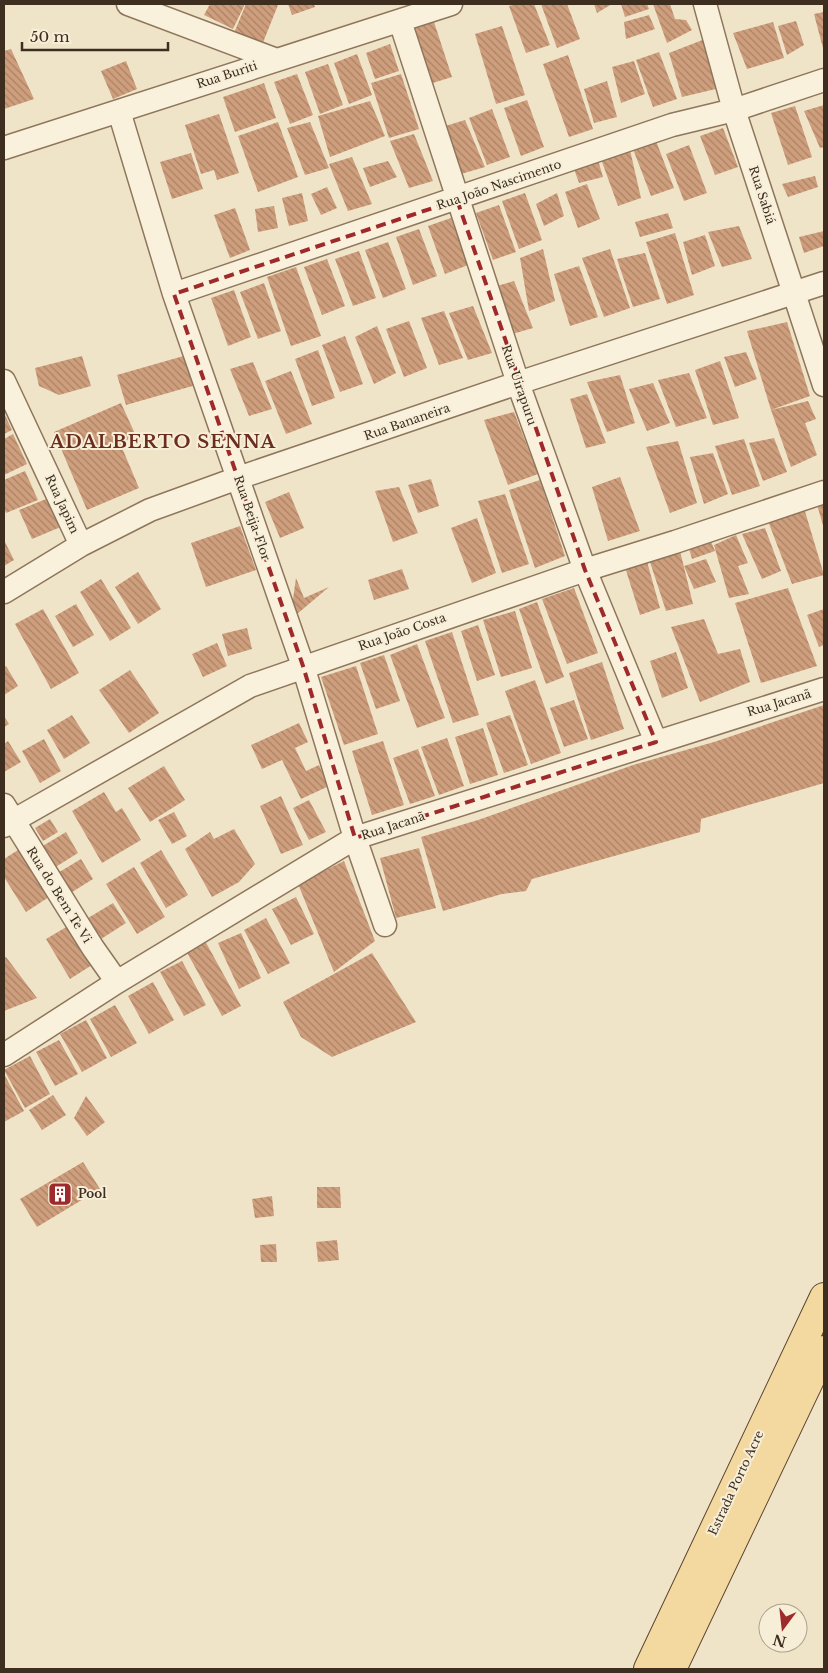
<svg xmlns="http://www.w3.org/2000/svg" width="828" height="1673" font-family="'Libre Baskerville',serif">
	<defs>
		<pattern id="building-back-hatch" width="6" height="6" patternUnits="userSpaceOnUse" patternTransform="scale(1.25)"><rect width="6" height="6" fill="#cf9f7d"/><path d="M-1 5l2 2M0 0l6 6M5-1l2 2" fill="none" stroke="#a98266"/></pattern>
	</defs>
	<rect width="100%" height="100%" fill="#f0e4c8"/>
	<path fill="url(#building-back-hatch)" d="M210 4H245L233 29 204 15Z
		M246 4 278 5 262 45 234 33Z
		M288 4H314L315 7 292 15Z
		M516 4H534L550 45 526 53 509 6Z
		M541 4H567L580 39 557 48Z
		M594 4H612L597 13Z
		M621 4H647L649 9 625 17Z
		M653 4H670L675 19 686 20 692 30 667 43Z
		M824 12V52L814 14Z
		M649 15 655 29 626 39 624 22Z
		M433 19 452 77 423 86 404 28Z
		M796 21 804 45 787 55 778 26Z
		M773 22 784 58 747 69 733 33Z
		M502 26 525 95 496 104 475 34Z
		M705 39 720 88 682 97 669 53Z
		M390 44 399 71 375 79 366 53Z
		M11 49 34 99 4 109V51Z
		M659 52 677 99 653 107 636 60Z
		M357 54 372 95 349 104 334 63Z
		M568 55 593 129 569 137 543 64Z
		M126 61 137 89 113 99 101 71Z
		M634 61 645 94 621 103 612 67Z
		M328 64 343 105 320 114 305 72Z
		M297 74 313 115 290 124 274 82Z
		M401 74 419 129 389 138 371 83Z
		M607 81 617 117 594 123 584 89Z
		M264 83 276 118 235 132 223 97Z
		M527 100 544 147 521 156 504 108Z
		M370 101 385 136 330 157 318 116Z
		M824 105V147L820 148 804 111Z
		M795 106 812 157 788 165 771 113Z
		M492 109 510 157 487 165 469 118Z
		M219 114 239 173 217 180 214 170 201 174 185 125Z
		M465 120 485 167 461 174 442 127Z
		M278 122 298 177 258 192 238 136Z
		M310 122 329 168 305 175 287 128Z
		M723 128 738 167 715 175 700 136Z
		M414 134 433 181 409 188 390 141Z
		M656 141 674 188 651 196 633 149Z
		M689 145 707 193 684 201 666 154Z
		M630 150 641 198 618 206 601 159Z
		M191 153 203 189 172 199 160 162Z
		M352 157 372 204 348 211 329 164Z
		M598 160 603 177 579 183 573 166Z
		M388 161 397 177 370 187 363 168Z
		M815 176 818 187 788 197 782 184Z
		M587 184 600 219 578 228 565 192Z
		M327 187 337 208 321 215 311 194Z
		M302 193 308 221 289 226 282 198Z
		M525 193 542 240 519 249 502 201Z
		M557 193 564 216 544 226 536 204Z
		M499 205 516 252 493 260 476 213Z
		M274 206 278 228 258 232 255 209Z
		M235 208 250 250 230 258 214 215Z
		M668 213 673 228 640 237 635 222Z
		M451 218 468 265 445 274 428 226Z
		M739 226 752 259 722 267 708 232Z
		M419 229 437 276 413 285 396 237Z
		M824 231V246L804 253 799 237Z
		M675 233 694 295 667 304 646 242Z
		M705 235 715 266 692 275 683 242Z
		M388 242 406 289 383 298 365 250Z
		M543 249 555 301 529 311 520 258Z
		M610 249 630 308 604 317 582 258Z
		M359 251 376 298 353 306 335 259Z
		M645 253 660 299 633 307 617 259Z
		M327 259 345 306 322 315 304 267Z
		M579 266 598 317 570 326 554 274Z
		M296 267 321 336 291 346 267 277Z
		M514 281 533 328 509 335 490 288Z
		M264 283 281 331 258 339 240 292Z
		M234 290 251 337 228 346 211 298Z
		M473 306 492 353 468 360 449 313Z
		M444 311 463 358 439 365 421 318Z
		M409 321 427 368 404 377 386 329Z
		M787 322 810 396 771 410 747 331Z
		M377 326 396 373 374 384 355 337Z
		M345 336 363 384 340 392 322 345Z
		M318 350 335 398 312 406 295 359Z
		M746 352 757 379 735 387 724 357Z
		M187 355 196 385 126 405 117 375Z
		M82 356 91 386 59 395 39 386 35 368Z
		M720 361 739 418 713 425 695 370Z
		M253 362 272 409 249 416 230 369Z
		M291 371 312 424 286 434 265 381Z
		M689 373 707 418 676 427 658 380Z
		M620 375 635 423 607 432 587 382Z
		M653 383 670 423 647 431 629 389Z
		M587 394 606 443 586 448 570 399Z
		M808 401 816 419 805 423 817 455 791 467 771 410Z
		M121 403 136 436 120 443 139 488 87 510 54 432Z
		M514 412 538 474 508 485 484 420Z
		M4 413 12 430 4 434Z
		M13 434 27 464 4 475V439Z
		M774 438 787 472 763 481 749 443Z
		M744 439 760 486 732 495 715 446Z
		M678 441 697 503 670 513 646 447Z
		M713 453 728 494 704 504 690 457Z
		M25 471 38 500 6 513 4 508V480Z
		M620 477 640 531 608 541 592 487Z
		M431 479 439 506 418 513 408 485Z
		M540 480 565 556 535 568 509 490Z
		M399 487 418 533 393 542 375 491Z
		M289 492 304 528 280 538 265 502Z
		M505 494 529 564 502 573 478 501Z
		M51 497 63 526 32 539 19 510Z
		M824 499V529L816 501Z
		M804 508 824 575 792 584 768 521Z
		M477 518 496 573 472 583 451 528Z
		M240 526 256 570 206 587 191 543Z
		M765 528 781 571 762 579 742 534Z
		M736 535 748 563 738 566 749 594 729 598 714 545Z
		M710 539 715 551 692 559 688 545Z
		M4 540 14 560 4 566Z
		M680 551 693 604 666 611 650 562Z
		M646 558 660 608 640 615 624 564Z
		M706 559 716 582 694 589 684 566Z
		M402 569 409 589 374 600 368 580Z
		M138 572 161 609 138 624 115 587Z
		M296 578 304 598 329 587 290 620Z
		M101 579 131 628 110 641 80 592Z
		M574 588 598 653 567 664 542 599Z
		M788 588 817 666 761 683 735 603Z
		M537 602 564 677 546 684 519 609Z
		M76 604 94 635 73 647 55 616Z
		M43 609 79 673 51 689 15 624Z
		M824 609V645L819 647 807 615Z
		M515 611 532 668 501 677 483 620Z
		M704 619 718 654 740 649 750 682 700 702 671 627Z
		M478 625 495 675 477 681 461 631Z
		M247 628 252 649 228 656 222 634Z
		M452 632 479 715 453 723 425 641Z
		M217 643 227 666 203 677 192 654Z
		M417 644 445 718 417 728 390 655Z
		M676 652 688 688 662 698 650 661Z
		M384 655 400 701 376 709 360 663Z
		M602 662 624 729 591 740 569 673Z
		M6 666 18 686 4 695V668Z
		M356 666 378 734 344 745 321 677Z
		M130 670 159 713 129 733 99 690Z
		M535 680 561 753 531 764 505 691Z
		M574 700 588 739 564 747 550 708Z
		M824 705V783L701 819 700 832 532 879 526 891 502 894 443 911 421 837 478 820 633 765 714 742Z
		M72 715 90 743 64 759 47 730Z
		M510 715 528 765 504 773 486 723Z
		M4 716 9 724 4 727Z
		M299 723 308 742 295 748 306 771 319 765 329 786 301 799 282 760 262 769 251 745Z
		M483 728 498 775 470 784 455 737Z
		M447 738 464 786 439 795 421 747Z
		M44 739 61 771 40 783 22 751Z
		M8 741 21 762 4 772V744Z
		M383 741 404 805 372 815 352 751Z
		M418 749 435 796 410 804 393 758Z
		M164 766 185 800 150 822 128 788Z
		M104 792 116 812 122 808 141 840 102 863 72 811Z
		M281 796 303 845 281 854 260 806Z
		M309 800 326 832 309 840 293 808Z
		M174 812 187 836 172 844 158 820Z
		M50 819 58 832 43 841 35 828Z
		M234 829 255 864 239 882 212 897 185 849 210 832 214 839Z
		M66 832 78 853 54 868 41 847Z
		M21 848 52 895 26 912 4 877V859Z
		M419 848 436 908 396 918 380 858Z
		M161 850 188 895 166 908 140 863Z
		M81 859 93 879 69 894 56 874Z
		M344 861 375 941 334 972 298 884Z
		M134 867 165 917 137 934 106 884Z
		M296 897 314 934 291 945 272 909Z
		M113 903 126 923 101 939 88 918Z
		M266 918 290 963 268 974 244 930Z
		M68 926 92 965 70 979 46 939Z
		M241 933 261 978 239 989 218 943Z
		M204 939 241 1006 222 1016 185 949Z
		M372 953 416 1022 332 1057 301 1037 283 1002Z
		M6 957 37 998 4 1011V958Z
		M182 961 206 1005 184 1016 160 972Z
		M153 982 174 1020 149 1034 128 996Z
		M115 1005 137 1043 111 1057 90 1019Z
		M86 1020 107 1058 82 1072 60 1034Z
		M59 1040 78 1074 55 1086 36 1052Z
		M30 1056 50 1094 25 1108 4 1070Z
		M4 1074 24 1111 4 1122Z
		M53 1095 66 1115 42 1130 29 1110Z
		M86 1096 105 1122 87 1136 74 1118Z
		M83 1162 100 1189 37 1227 20 1199Z
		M317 1187H340L341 1208H317Z
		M272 1196 274 1216 255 1218 252 1199Z
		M337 1240 339 1260 318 1262 316 1242Z
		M276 1244 277 1262H261L260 1245Z"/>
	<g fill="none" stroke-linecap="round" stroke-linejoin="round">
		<g stroke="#8d765c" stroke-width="25">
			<path id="minor" d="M128 4 274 59
				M705 4 734 110 824 385
				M400 21 518 383 585 570 656 742
				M119 111 174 294 303 666 355 838 385 925
				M4 148 451 4
				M174 294 672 125 734 110 824 80
				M4 381 81 545
				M4 592 81 545 150 510 238 478 518 383 824 283
				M4 805 93 948 117 982
				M4 826 250 686 585 570 675 542 824 492
				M4 1055 117 982 355 838 824 689"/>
		</g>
		<g stroke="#5b4430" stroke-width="30">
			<path id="major" d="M648 1669 824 1297
				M672 1669 824 1350"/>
		</g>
		<use href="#minor" stroke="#faf1dc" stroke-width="22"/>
		<use href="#major" stroke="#f3d9a0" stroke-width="28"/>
	</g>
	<path fill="none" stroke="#9e2a2b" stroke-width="4" stroke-dasharray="10 6" stroke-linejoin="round" d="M457 200 585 570 656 742 355 838 303 666 174 294Z"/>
	<defs>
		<g id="building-square" transform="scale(1.25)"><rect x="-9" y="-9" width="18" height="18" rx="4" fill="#9e2a2b" stroke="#f7eed8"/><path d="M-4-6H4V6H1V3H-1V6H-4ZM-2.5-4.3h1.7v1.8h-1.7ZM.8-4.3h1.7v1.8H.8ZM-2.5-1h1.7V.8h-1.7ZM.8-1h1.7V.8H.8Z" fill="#fff"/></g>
	</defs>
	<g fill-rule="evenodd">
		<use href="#building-square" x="60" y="1194"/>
	</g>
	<g text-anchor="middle" stroke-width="4" stroke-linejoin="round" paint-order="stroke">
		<g font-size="12" fill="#3d2e20" stroke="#f7eed8">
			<text transform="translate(227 75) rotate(-18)" y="4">Rua Buriti</text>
			<text transform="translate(499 185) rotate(-19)" y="4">Rua João Nascimento</text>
			<text transform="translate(762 195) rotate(72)" y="4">Rua Sabiá</text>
			<text transform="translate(519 385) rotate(71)" y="4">Rua Uirapuru</text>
			<text transform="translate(407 422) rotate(-19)" y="4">Rua Bananeira</text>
			<text transform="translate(62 504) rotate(65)" y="4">Rua Japim</text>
			<text transform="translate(252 518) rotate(71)" y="4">Rua Beija-Flor</text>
			<text transform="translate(402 632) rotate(-19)" y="4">Rua João Costa</text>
			<text transform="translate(779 703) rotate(-17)" y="4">Rua Jacanã</text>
			<text transform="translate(393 826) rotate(-18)" y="4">Rua Jacanã</text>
			<text transform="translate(59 895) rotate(58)" y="4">Rua do Bem Te Vi</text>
			<text transform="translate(736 1483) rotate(-65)" y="4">Estrada Porto Acre</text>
		</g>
		<g font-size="12" font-weight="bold" fill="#3d2e20" stroke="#f7eed8" text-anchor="start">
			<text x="78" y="1198">Pool</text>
		</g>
		<g font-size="18" font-weight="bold" letter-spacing="1" fill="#6b2e1e" stroke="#f7eed8">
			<text x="163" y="448">ADALBERTO SENNA</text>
		</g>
	</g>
	<rect width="828" height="1673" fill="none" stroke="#3d2e20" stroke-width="10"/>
	<g transform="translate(783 1628) rotate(195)"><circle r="24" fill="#f7eed8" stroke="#ada18e"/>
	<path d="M0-4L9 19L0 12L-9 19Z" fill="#9e2a2b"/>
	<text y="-8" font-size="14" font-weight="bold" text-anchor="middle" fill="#3d2e20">N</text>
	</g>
	<path d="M22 42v8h146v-8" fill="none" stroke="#3d2e20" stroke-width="2.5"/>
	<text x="30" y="42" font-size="15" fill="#3d2e20" stroke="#f7eed8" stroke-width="4" paint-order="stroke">50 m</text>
</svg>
